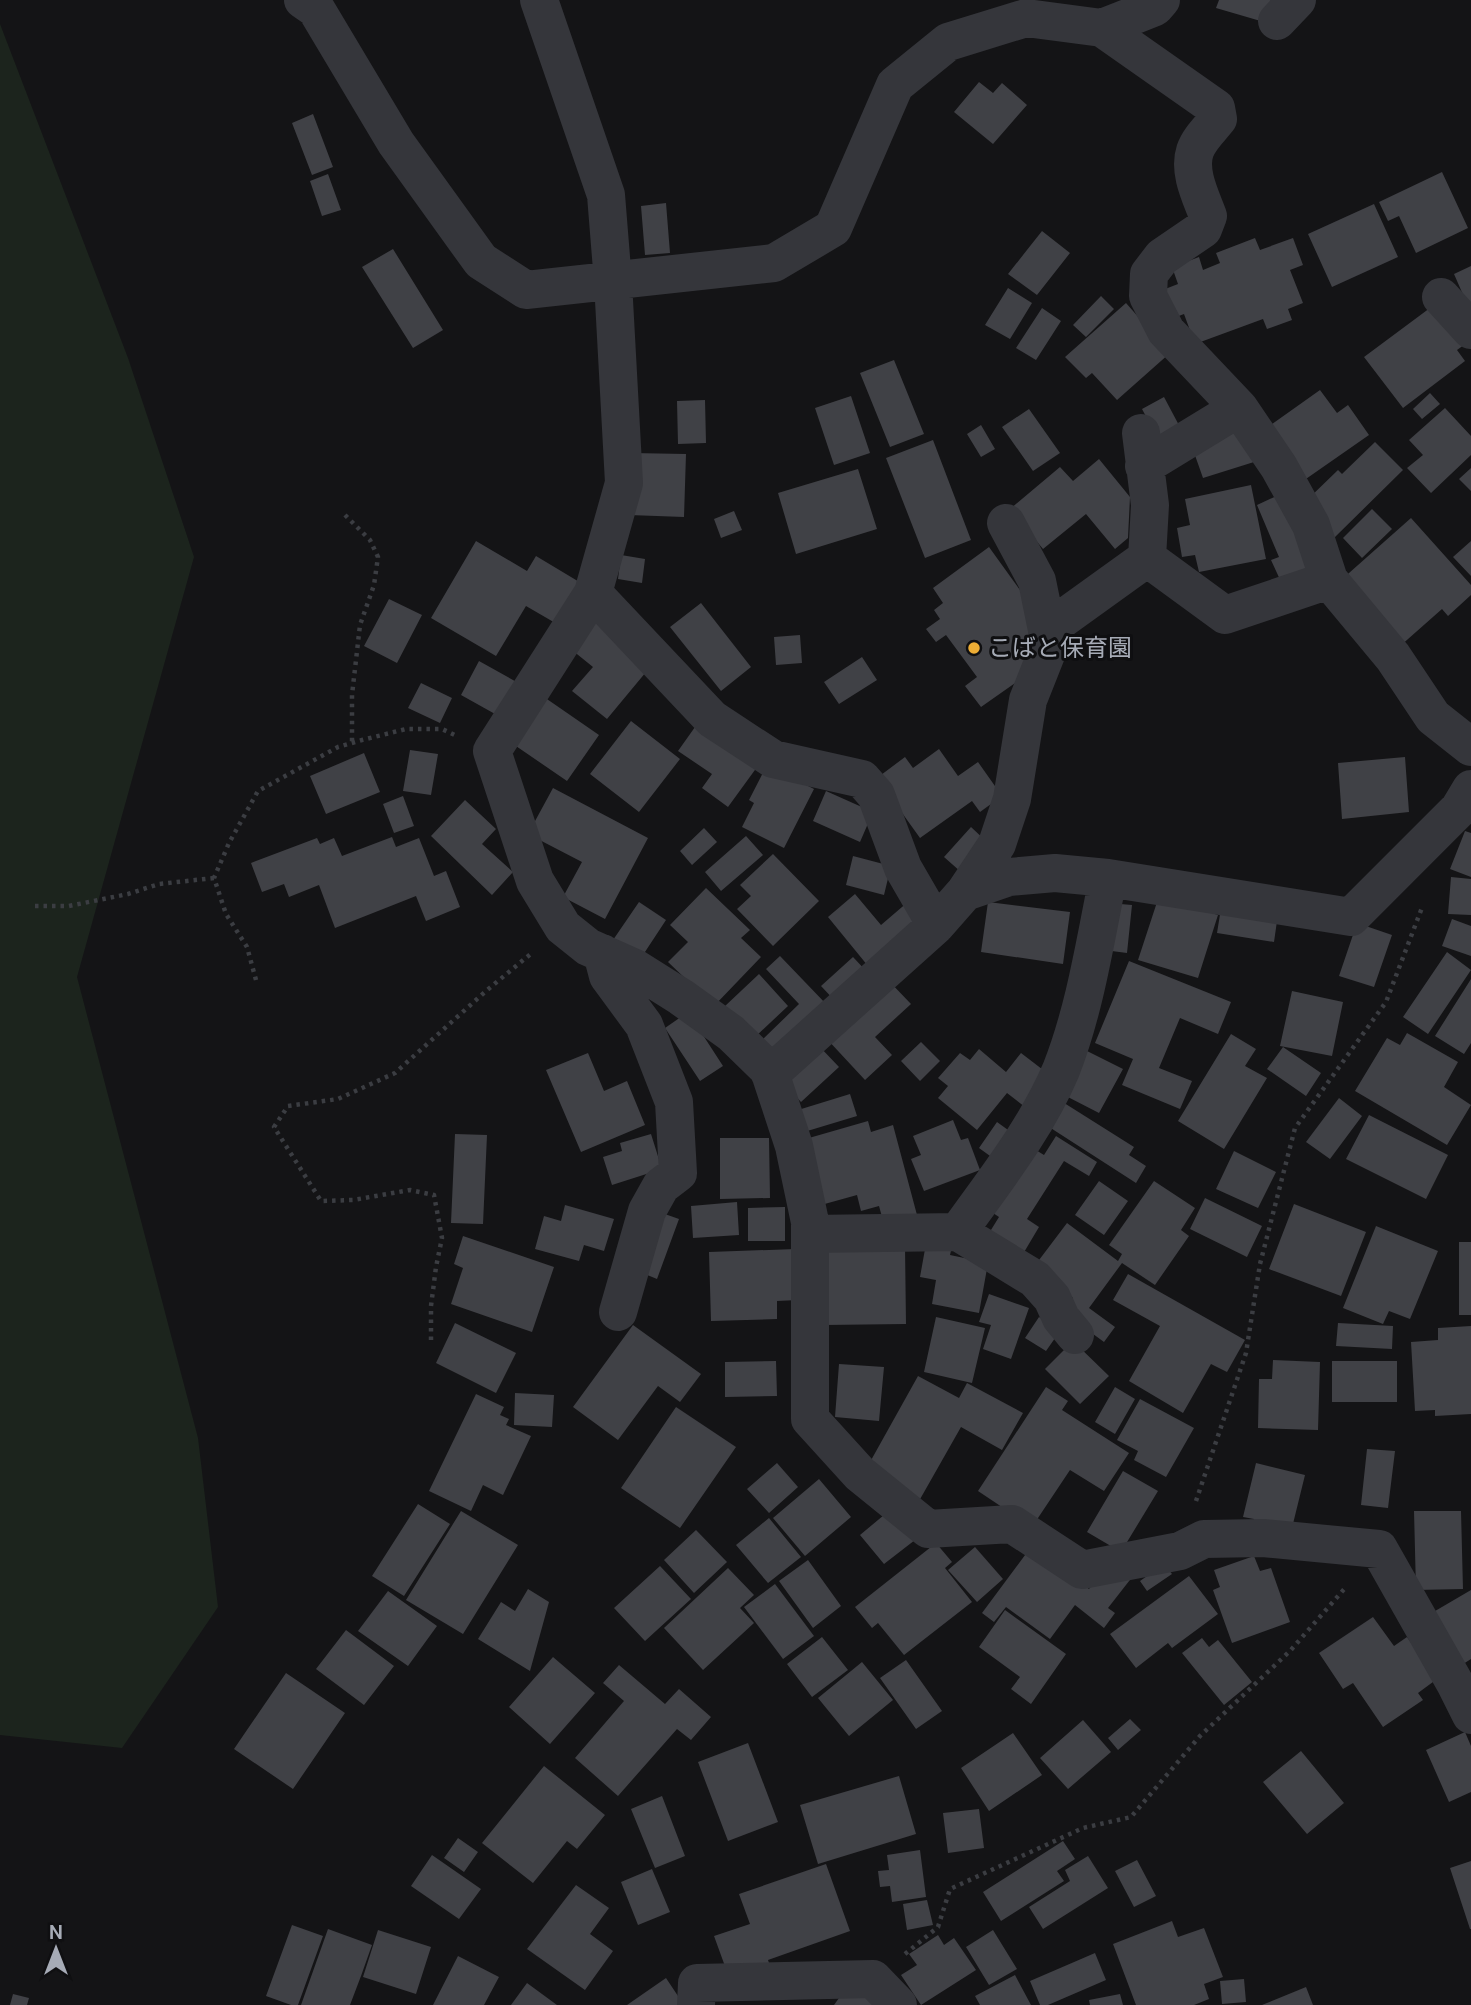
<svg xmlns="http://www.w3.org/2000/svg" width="1471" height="2005" font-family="'DM Sans','Noto Sans JP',sans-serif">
	<rect width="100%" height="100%" fill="#141416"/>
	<path fill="#1c241d" d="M0 24 128 358 194 557 77 977 198 1438 218 1607 122 1748 0 1735Z"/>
	<path fill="#404146" d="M1219 0H1271L1264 22 1216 8Z
		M979 82 993 93 1002 83 1027 105 993 144 954 112Z
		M313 114 333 167 312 175 292 123Z
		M1442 172 1468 228 1416 253 1399 216 1388 221 1379 202Z
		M328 174 341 210 322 216 310 181Z
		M666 203 670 253 645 255 641 206Z
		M1374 204 1398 257 1332 287 1308 234Z
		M1042 231 1070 253 1037 295 1008 274Z
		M1255 238 1260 250 1293 238 1303 265 1290 270 1303 303 1288 309 1292 320 1267 329 1263 319 1195 344 1184 314 1171 319 1160 291 1178 284 1172 267 1199 257 1203 270 1220 263 1216 253Z
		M393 249 443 330 413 348 362 267Z
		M1471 266V313L1454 274Z
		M1008 288 1032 303 1010 339 985 325Z
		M1101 296 1114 309 1086 337 1073 325Z
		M1438 302 1468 342 1457 350 1465 361 1403 408 1364 357Z
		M1126 303 1170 353 1117 400 1092 373 1086 378 1065 357Z
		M1042 308 1061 321 1036 360 1016 348Z
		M894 360 924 434 890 447 860 373Z
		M1320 390 1337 413 1348 405 1369 435 1303 481 1265 429Z
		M1430 393 1440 404 1422 419 1413 409Z
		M851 396 870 453 834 465 815 408Z
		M1164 397 1181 429 1159 441 1142 409Z
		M705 400 706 443 678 444 677 401Z
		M1445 408 1471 436V455L1431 493 1407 468 1423 455 1409 440Z
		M1029 409 1060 453 1033 471 1002 427Z
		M981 425 995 449 981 457 967 434Z
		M1243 428 1254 462 1203 478 1191 444Z
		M933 440 971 540 925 558 886 458Z
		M1375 442 1403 470 1334 538 1306 501 1338 470 1342 474Z
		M631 453 686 454 684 517 629 515Z
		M1099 459 1130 497 1128 538 1115 549 1086 514 1043 549 1010 509 1060 467 1073 481Z
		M1471 468V491L1459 479Z
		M858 469 877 529 796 554 778 493Z
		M1251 485 1266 559 1199 572 1195 555 1182 557 1177 528 1190 525 1185 499Z
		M1283 493 1316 569 1282 584 1271 560 1279 557 1257 505Z
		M1372 509 1392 529 1362 558 1343 538Z
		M734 511 742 530 721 538 714 519Z
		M1411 518 1471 585V595L1448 616 1442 609 1399 647 1340 581Z
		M476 541 527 571 536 556 581 583 557 624 526 606 496 656 431 618Z
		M1471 541V576L1453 557Z
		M989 547 1041 619 1028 674 981 707 965 686 977 677 946 635 936 642 926 629 940 619 934 610 943 603 933 588Z
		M621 555 645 559 642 583 618 579Z
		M389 599 422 615 397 663 364 646Z
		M701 603 751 667 721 691 670 627Z
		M591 617 651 666 607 719 572 691 593 667 567 646Z
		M800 635 802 663 776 665 774 637Z
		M862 657 877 680 839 704 824 682Z
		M479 661 522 685 504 719 461 695Z
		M421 683 452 698 440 723 408 708Z
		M544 697 599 735 567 781 513 744Z
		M700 720 760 763 728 807 702 788 712 774 678 751Z
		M631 721 680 759 639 812 590 774Z
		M939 749 958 776 978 762 1002 796 980 812 972 801 920 838 877 778 905 757 913 768Z
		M410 750 438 754 431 795 403 791Z
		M364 753 380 792 326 814 310 776Z
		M1405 757 1409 812 1342 819 1338 763Z
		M767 765 814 789 784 848 742 827 754 803 749 800Z
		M553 788 648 838 605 919 563 897 582 862 528 834Z
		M826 791 873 812 860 842 813 821Z
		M403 796 414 826 394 833 383 804Z
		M465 800 496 829 482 844 513 872 492 895 431 836Z
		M971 827 987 842 961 872 944 857Z
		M704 828 717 842 692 865 680 851Z
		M1465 831 1471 833V877L1450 869Z
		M746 836 763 855 721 891 705 872Z
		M392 837 396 847 419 838 434 876 446 871 460 907 426 921 416 896 335 928 319 885 289 897 284 884 262 892 251 863 317 838 320 844 334 838 342 856Z
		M773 854 819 901 773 946 737 909 751 896 740 885Z
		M853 856 891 866 884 895 846 885Z
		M1451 877 1471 879V915L1448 914Z
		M706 888 750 930 741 938 761 957 714 1006 668 962 688 942 670 925Z
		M855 894 881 925 909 901 925 919 868 966 828 917Z
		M1159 896 1218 915 1198 978 1138 960Z
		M639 902 666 920 641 958 613 940Z
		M988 902 1070 912 1063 964 981 952Z
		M1222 902 1277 921 1274 942 1217 933Z
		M1109 903 1132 905 1127 953 1104 950Z
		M1452 919 1471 926V956L1442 946Z
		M1357 923 1392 935 1374 987 1339 976Z
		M1447 952 1471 970 1428 1034 1403 1017Z
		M780 956 828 1006 773 1058 759 1043 799 1004 766 969Z
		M853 957 868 973 836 1002 821 986Z
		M1129 961 1231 1002 1218 1034 1180 1018 1159 1068 1192 1081 1180 1109 1122 1085 1133 1059 1095 1043Z
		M759 974 788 1006 754 1038 724 1007Z
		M1471 979V1043L1464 1054 1435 1036Z
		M888 980 911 1004 875 1037 892 1055 865 1080 826 1038Z
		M1292 991 1343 1002 1332 1056 1280 1046Z
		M688 1012 723 1066 700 1081 665 1028Z
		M1407 1033 1458 1062 1444 1087 1471 1105 1447 1145 1355 1091 1387 1038 1400 1045Z
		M1231 1034 1256 1049 1245 1066 1267 1078 1224 1149 1178 1121Z
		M921 1042 940 1061 920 1081 901 1061Z
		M819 1046 839 1067 801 1102 781 1081Z
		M1283 1047 1321 1073 1306 1096 1267 1069Z
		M979 1049 1006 1072 1021 1053 1051 1076 1025 1107 1007 1093 977 1130 938 1098 948 1086 938 1078 960 1053 970 1060Z
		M1087 1051 1123 1069 1099 1113 1064 1095Z
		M588 1053 604 1091 627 1081 645 1125 581 1152 546 1070Z
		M850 1094 857 1116 804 1132 798 1110Z
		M1339 1098 1362 1116 1330 1159 1306 1142Z
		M1061 1101 1134 1147 1129 1155 1146 1166 1136 1183 1046 1125Z
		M1369 1115 1448 1155 1426 1199 1346 1159Z
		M953 1120 961 1140 968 1138 980 1170 924 1191 911 1159 921 1155 913 1136Z
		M868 1121 871 1132 893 1125 917 1215 884 1224 879 1206 861 1211 857 1195 821 1205 802 1140Z
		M997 1122 1015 1135 997 1161 979 1148Z
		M455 1134 487 1135 483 1224 451 1223Z
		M651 1134 662 1169 612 1185 603 1157 622 1151 620 1143Z
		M1056 1136 1097 1162 1089 1176 1064 1161 1027 1219 1039 1227 1020 1259 986 1238 999 1217 987 1209 1026 1144 1044 1155Z
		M720 1138H769L770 1198 720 1199Z
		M1234 1151 1276 1172 1258 1208 1216 1189Z
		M1099 1181 1128 1201 1104 1235 1075 1215Z
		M1154 1181 1195 1208 1181 1230 1189 1236 1155 1285 1122 1263 1089 1308 1115 1327 1104 1342 1063 1312 1073 1298 1033 1268 1067 1223 1118 1261 1122 1254 1109 1245Z
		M1205 1198 1262 1226 1247 1257 1190 1229Z
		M737 1202 739 1235 693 1238 691 1206Z
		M1294 1204 1366 1232 1341 1296 1269 1269Z
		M565 1205 614 1219 604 1251 584 1245 579 1261 535 1249 544 1216 561 1221Z
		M785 1207V1241H748V1208Z
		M662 1213 679 1219 657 1279 640 1272Z
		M1376 1226 1438 1251 1410 1319 1389 1311 1383 1324 1343 1308Z
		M463 1236 554 1267 532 1332 451 1304 463 1268 454 1264Z
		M927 1238 953 1242 950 1255 988 1263 979 1313 932 1304 936 1280 920 1277Z
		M1459 1242H1471V1315H1459Z
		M905 1246 906 1324 824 1325 823 1247Z
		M796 1249 798 1300 777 1301V1319L711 1321 709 1252Z
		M1128 1274 1245 1340 1227 1372 1211 1364 1183 1413 1129 1381 1160 1326 1113 1300Z
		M989 1294 1029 1308 1011 1359 983 1349 991 1325 979 1322Z
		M936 1317 985 1328 972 1383 924 1372Z
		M1039 1317 1060 1331 1046 1351 1025 1338Z
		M455 1323 516 1353 496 1393 436 1363Z
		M1338 1323 1393 1326 1392 1349 1336 1346Z
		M633 1325 701 1374 680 1402 658 1386 618 1440 573 1407Z
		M1471 1326V1414L1435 1416V1410L1415 1411 1411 1342 1438 1340V1328Z
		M1073 1341 1109 1376 1080 1404 1045 1369Z
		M1273 1360 1320 1362 1318 1430 1258 1428 1259 1379H1272Z
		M776 1361 777 1396 725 1397V1362Z
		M1332 1361H1397V1402H1332Z
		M839 1364 884 1367 879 1421 835 1417Z
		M918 1376 959 1398 967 1383 1023 1413 1002 1450 961 1427 919 1501 865 1471Z
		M1046 1387 1068 1401 1062 1410 1129 1453 1104 1491 1070 1470 1032 1527 978 1491Z
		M1115 1387 1135 1399 1115 1434 1095 1422Z
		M515 1393 554 1395 552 1427 514 1425Z
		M476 1394 504 1407 500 1415 509 1419 506 1425 531 1436 503 1495 483 1485 471 1511 429 1491Z
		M1140 1399 1194 1428 1166 1477 1134 1460 1138 1451 1117 1440Z
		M676 1407 736 1447 680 1528 621 1488Z
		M1367 1449 1395 1451 1388 1508 1361 1505Z
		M777 1463 798 1487 769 1513 747 1489Z
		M1256 1463 1305 1475 1290 1536 1252 1528 1254 1519 1243 1517Z
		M1123 1471 1158 1491 1121 1552 1087 1532Z
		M819 1479 851 1517 805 1556 773 1518Z
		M418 1504 450 1524 404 1596 372 1576Z
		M890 1510 915 1540 884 1564 860 1535Z
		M461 1511 518 1545 463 1634 406 1600Z
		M1414 1511H1461L1463 1589 1416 1590Z
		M769 1518 801 1557 768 1583 736 1545Z
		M696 1530 727 1562 694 1593 664 1560Z
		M936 1543 952 1562 945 1568 972 1602 904 1655 878 1623 872 1628 855 1607Z
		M975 1547 1003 1579 977 1602 948 1570Z
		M1031 1547 1089 1589 1099 1576H1133L1108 1608 1115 1613 1104 1628 1075 1605 1050 1639 1006 1607 994 1622 982 1613Z
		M1254 1556 1260 1571 1271 1568 1290 1622 1232 1643 1213 1590 1220 1587 1214 1570Z
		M808 1560 841 1606 813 1628 779 1581Z
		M1164 1564 1172 1574 1147 1591 1140 1581Z
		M660 1566 691 1599 645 1641 614 1608Z
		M728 1568 754 1595 740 1608 754 1623 703 1670 664 1628Z
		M1189 1576 1218 1614 1172 1648 1168 1643 1136 1668 1110 1634Z
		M775 1584 814 1636 783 1659 744 1607Z
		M528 1589 549 1602 530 1671 478 1639 501 1602 515 1611Z
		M1471 1590V1659L1460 1666 1430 1614Z
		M388 1591 437 1626 408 1666 358 1631Z
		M1005 1610 1066 1654 1031 1704 1011 1689 1020 1677 979 1647Z
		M1373 1617 1394 1646 1407 1637 1437 1679 1418 1693 1423 1700 1383 1727 1353 1683 1343 1689 1319 1653Z
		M346 1630 394 1666 364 1705 316 1669Z
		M822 1637 848 1670 812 1697 787 1664Z
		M1202 1638 1209 1647 1218 1640 1252 1682 1224 1705 1182 1653Z
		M553 1657 595 1693 550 1744 509 1707Z
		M906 1660 942 1711 916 1729 880 1678Z
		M862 1662 893 1700 849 1736 818 1698Z
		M619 1665 665 1704 679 1689 711 1717 691 1740 677 1729 618 1796 575 1758 624 1701 603 1683Z
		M286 1673 345 1713 293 1789 234 1749Z
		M1130 1719 1141 1730 1118 1750 1108 1738Z
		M1083 1720 1111 1752 1068 1789 1040 1758Z
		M1465 1732 1471 1746V1792L1449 1802 1426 1750Z
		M1013 1733 1042 1775 989 1811 961 1768Z
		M748 1743 778 1822 728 1841 698 1762Z
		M1301 1751 1344 1803 1307 1834 1263 1782Z
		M544 1766 605 1815 577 1849 567 1841 533 1883 482 1843Z
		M899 1776 916 1834 818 1864 800 1805Z
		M662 1796 685 1856 655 1868 631 1809Z
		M979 1809 984 1848 948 1853 943 1813Z
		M458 1838 478 1852 464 1872 444 1858Z
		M1063 1841 1075 1859 1057 1871 1064 1881 1001 1921 983 1892Z
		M920 1850 926 1897 892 1902 890 1886 880 1887 878 1871 889 1870 887 1855Z
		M432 1855 481 1889 459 1919 411 1886Z
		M1088 1856 1108 1888 1043 1929 1029 1907 1070 1881 1065 1870Z
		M1137 1860 1156 1896 1134 1907 1115 1871Z
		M1471 1861V1929H1470L1450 1868Z
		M826 1864 850 1931 768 1960 770 1966 730 1980 714 1936 750 1924 739 1894Z
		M652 1869 670 1912 638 1925 621 1882Z
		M576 1885 609 1908 590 1934 613 1951 585 1990 527 1949Z
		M927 1900 933 1925 907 1930 903 1904Z
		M1172 1921 1178 1937 1204 1928 1223 1977 1204 1984 1209 1999 1194 2005H1136L1113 1944Z
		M292 1925 323 1936 298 2005H291L266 1996Z
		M328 1929 372 1945 361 1976 350 2005H301Z
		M378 1930 431 1947 416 1994 363 1977Z
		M993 1930 1017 1969 989 1985 966 1947Z
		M938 1935 944 1945 954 1938 976 1970 921 2005 901 1975 917 1965 909 1954Z
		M1095 1953 1106 1980 1048 2005H1040L1030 1981Z
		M458 1956 499 1977 484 2005H433Z
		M1015 1975 1031 2005H980L975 1996Z
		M666 1978 684 2005H627Z
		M1244 1979 1246 2002 1222 2004 1220 1981Z
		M527 1983 557 2005H511Z
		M849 1984 878 2005H834Z
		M1306 1987 1313 2005H1262Z
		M13 1994 29 1998 27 2005H10Z
		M1120 1994 1123 2005H1090L1089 2000Z"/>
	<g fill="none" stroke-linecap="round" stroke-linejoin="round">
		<path stroke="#3b3d42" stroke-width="4.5" stroke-dasharray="3.5 5" stroke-linecap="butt" d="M345 515 370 540 378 557 374 585 360 625 352 695V744
			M35 906H69L128 894 159 884 214 878
			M256 980 247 947 226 914 214 878 229 843 258 791 338 747 362 740 406 729H442L457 736
			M431 1340V1306L436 1267 442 1238 434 1195 410 1190 353 1200 321 1201 274 1127 288 1106 338 1099 395 1073 486 991 533 952
			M1196 1501 1246 1353 1260 1264 1295 1128 1386 1002 1423 905
			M905 1954 938 1927 950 1889 1083 1828 1131 1817 1200 1736 1290 1651 1346 1587"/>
		<path stroke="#35363b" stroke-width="38" d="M303 0 316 9 396 143 481 261 526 290 774 263 833 228 895 85 948 42 1026 18 1102 28 1155 7 1161 0
			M539 0 606 195 613 282 624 483 593 593 492 751 535 881 563 927 588 947 635 968 681 997 731 1033 769 1070 794 1146 810 1222V1419L860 1474 928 1529 1012 1524 1082 1570 1180 1551 1204 1539 1263 1538 1379 1549 1456 1685 1471 1715
			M1277 21 1297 0
			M1102 28 1216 108 1218 119C1210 129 1199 139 1195 151 1188 172 1201 197 1208 216L1203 229 1162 257 1149 274 1148 296 1166 331 1239 408 1279 467 1311 525 1329 580 1393 657 1433 717 1471 747
			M1441 297 1471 330
			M1144 466 1239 408
			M1147 558 1225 615 1329 580
			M593 593 712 719 773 759 862 779 876 795 903 868 936 925 965 892 1009 877 1055 873 1108 878 1351 917 1459 809 1471 789
			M1047 630 1147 558 1150 505 1141 433
			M965 892 997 844 1012 799 1028 700 1047 652V630L1037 581 1006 523
			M602 953 608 976 644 1025 674 1102 678 1173 661 1186 647 1211 618 1312
			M770 1074 936 925
			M958 1232 1035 1279 1052 1298 1061 1318 1075 1335
			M810 1234 958 1232C995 1180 1036 1129 1061 1070 1085 1009 1095 942 1108 878
			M696 2005 697 1983 873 1979 898 2005"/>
	</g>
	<circle fill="#edad35" stroke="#0f0f11" stroke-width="2.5" cx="974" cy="648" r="7"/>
	<g text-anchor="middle" stroke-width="6" stroke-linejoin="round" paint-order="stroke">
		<g font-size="24" fill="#a6abb6" stroke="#0f0f11" text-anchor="start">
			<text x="988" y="656">こばと保育園</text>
		</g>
	</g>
	<g transform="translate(56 1949)" stroke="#0f0f11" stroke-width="5" paint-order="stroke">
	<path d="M0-5L12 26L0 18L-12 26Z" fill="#a6abb6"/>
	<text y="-10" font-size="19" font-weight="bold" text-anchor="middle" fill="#a6abb6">N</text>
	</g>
</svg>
